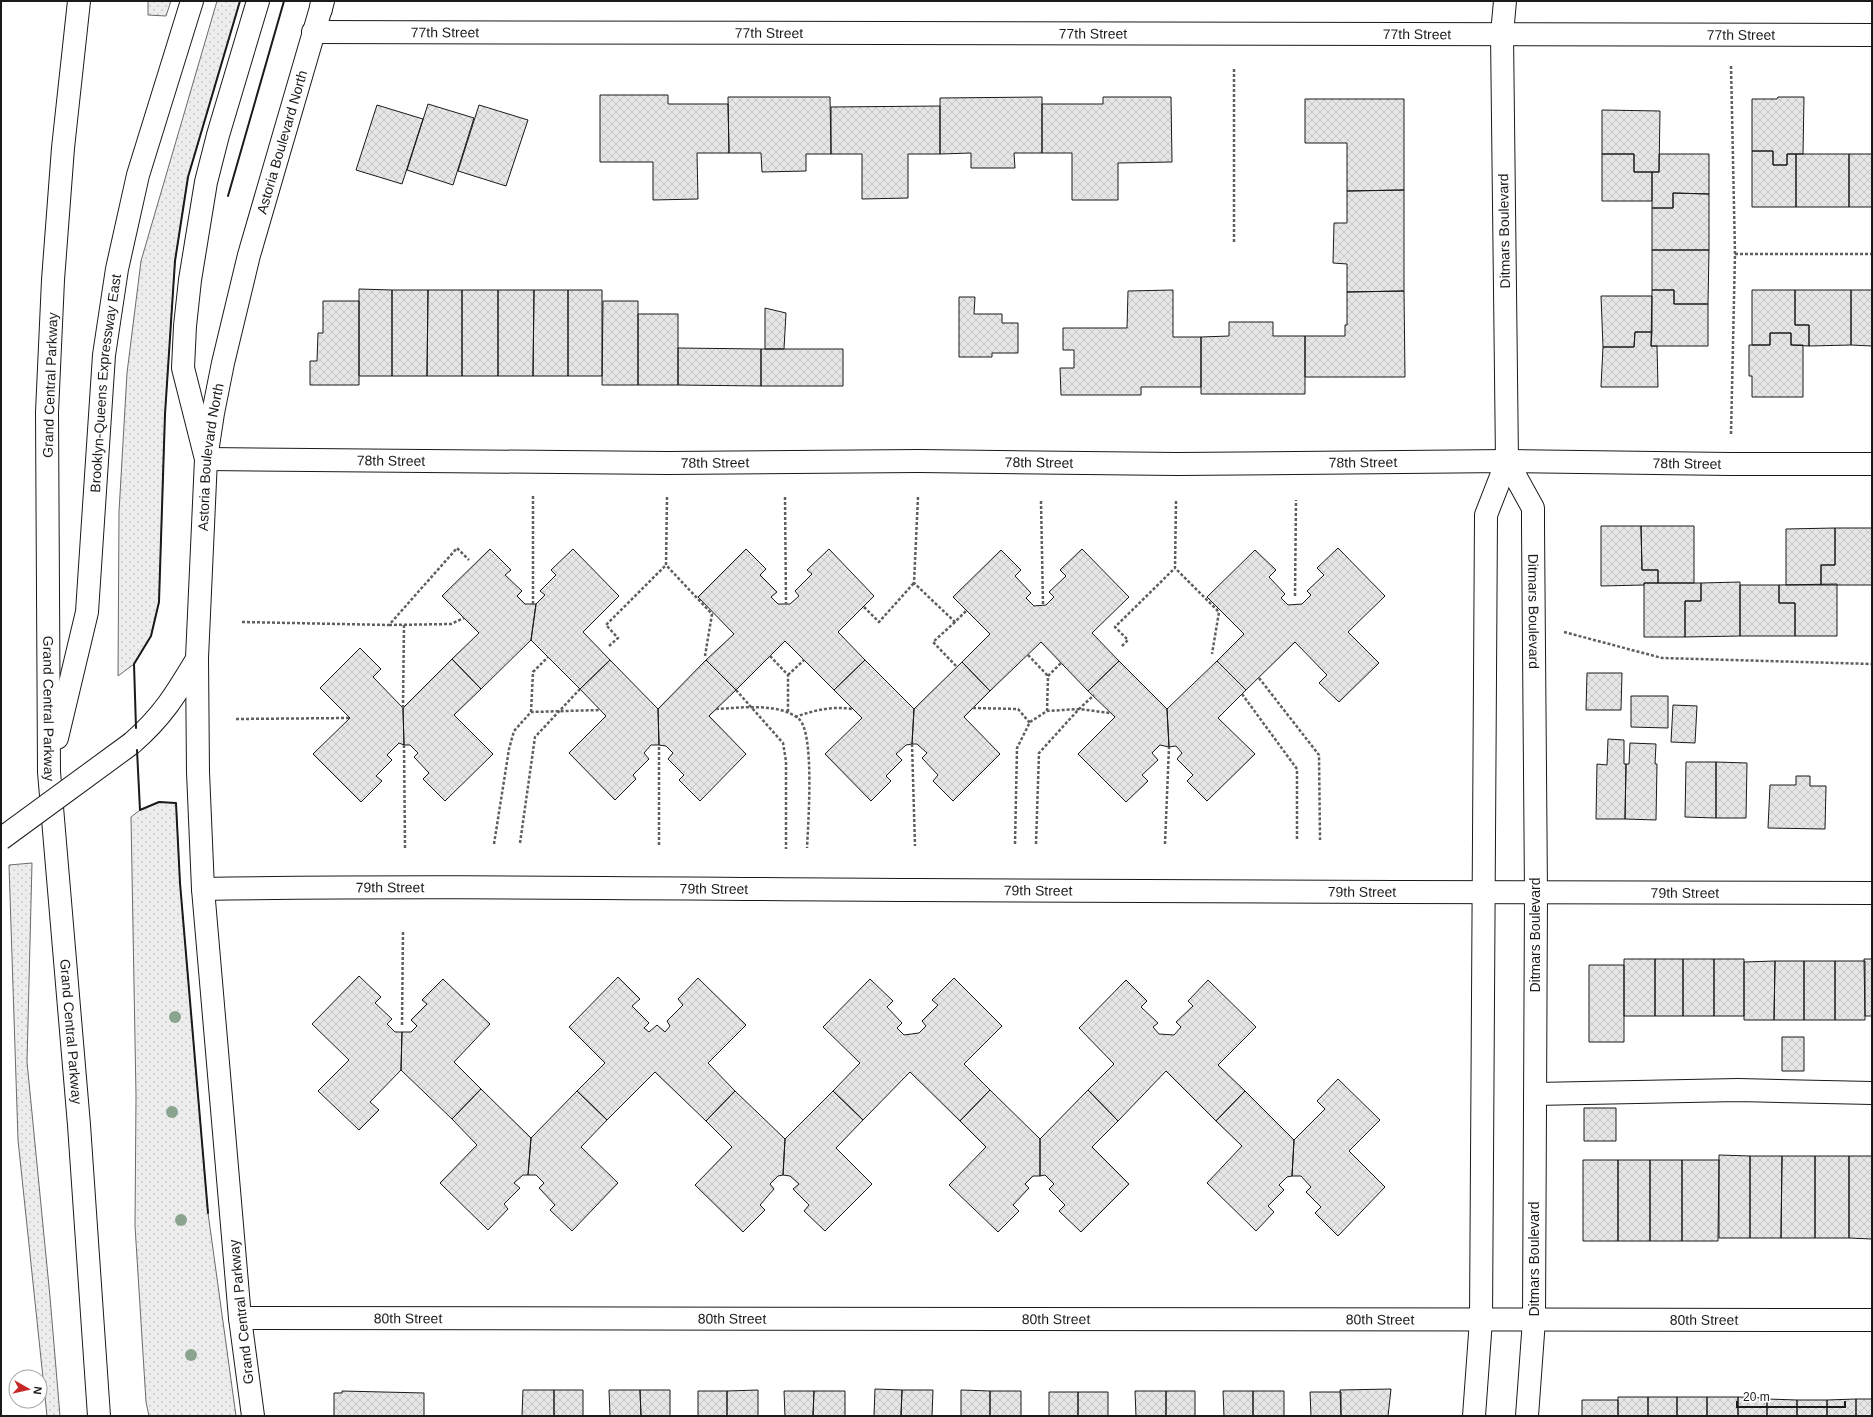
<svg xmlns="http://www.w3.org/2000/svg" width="1873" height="1417" font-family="Helvetica,sans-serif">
	<defs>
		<pattern id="grass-dots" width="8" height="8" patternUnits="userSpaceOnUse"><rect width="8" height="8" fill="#ededed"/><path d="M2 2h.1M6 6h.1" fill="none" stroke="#cbcbcb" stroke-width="1.8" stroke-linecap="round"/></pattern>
		<pattern id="building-cross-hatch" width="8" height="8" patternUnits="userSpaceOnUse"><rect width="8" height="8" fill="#e6e6e6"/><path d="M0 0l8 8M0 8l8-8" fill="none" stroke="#c5c5c5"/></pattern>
	</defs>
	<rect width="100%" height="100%" fill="#fff"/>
	<path fill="url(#grass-dots)" stroke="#6a6a6a" d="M148 1H171L166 16 148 15Z
		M217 1H240L188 177 175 261 165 414 159 602 151 636 134 664 118 676 119 512 127 373 141 261Z
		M159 802 176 803 180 883 208 1213 236 1416H149L146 1402 135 1226 136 1096 131 817 140 810Z
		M32 863 27 1062 50 1297 60 1416H47L18 1140 9 865Z"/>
	<path fill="url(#building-cross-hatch)" stroke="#1a1a1a" d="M600 95H668V104H728L729 153H697L698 199 653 200V162H600Z
		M728 97H830L831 154H806V171L762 172 761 153H729Z
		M1042 97V153H1014L1015 168H971V153L940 154V98Z
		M1103 97H1171L1172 162 1118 163V200H1072V153H1042V104H1103Z
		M1778 97H1804L1803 154H1787V165H1773V151H1752V99H1777Z
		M1305 99H1404V190L1347 191V143H1305Z
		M428 104 474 118 453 185 407 170Z
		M377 105 423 119 402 184 356 170Z
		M479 105 528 120 506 186 458 171Z
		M940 106V154H908V198L862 199V154H831V107Z
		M1602 110 1660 111 1659 172H1634V154H1602Z
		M1752 151H1773V165H1787V154H1796V207H1752Z
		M1602 154H1634V172H1652V201H1602Z
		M1659 154H1709V194L1673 193V208H1652V172H1659Z
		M1796 154H1849V207H1796Z
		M1849 154H1872V207H1849Z
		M1404 190V291L1347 292V264L1333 263 1334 223H1347V191Z
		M1673 193 1709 194V250H1652V208H1673Z
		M1652 250H1709L1708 304H1674V290H1652Z
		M359 289 392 290V376H359Z
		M392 290H428L427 376H392Z
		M428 290H462V376H427Z
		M462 290H498V376H462Z
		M498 290H534L533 376H498Z
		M534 290H568V376H533Z
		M568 290H602V376H568Z
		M1173 290V337H1201V387H1141V395H1061L1060 368H1074V350H1063V328H1127L1128 291Z
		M1652 290H1674V304H1708V346H1651Z
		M1752 290H1795V325H1809V346L1791 345V333H1770V345H1752Z
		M1795 290H1851V345L1809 346V325H1795Z
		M1851 290H1872V346L1851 345Z
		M1404 291 1405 377H1305V336H1345V325H1347V292Z
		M1601 296H1652V332H1635L1634 347H1603Z
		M959 297H975L974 314H1002V323H1018V353H992V357H959Z
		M323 301H359V385H310V361H317L318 333H323Z
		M603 301H638V385H602Z
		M765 308 786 313 784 349H765Z
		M638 314H678V385H638Z
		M1229 322H1273V336H1305V394H1201V337L1229 336Z
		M1635 332H1652L1651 346H1657L1658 387H1601L1603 347H1634Z
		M1770 333H1791V345H1803V397H1752V376H1749V345H1770Z
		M678 348 761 349V386L678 385Z
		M761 349H843V386H761Z
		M1601 526H1641L1642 570H1658V583H1644V585L1601 586Z
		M1641 526H1694V583H1658V570H1642Z
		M1835 528H1872V585H1821V565H1835Z
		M1835 528V565H1821V585H1786V529Z
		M1338 548 1385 596 1348 632 1379 663 1339 702 1319 683 1327 675 1295 642 1246 690 1217 661 1244 634 1207 597 1255 550 1276 570 1269 577 1285 594 1281 598 1288 605 1302 604 1311 595 1307 591 1324 575 1317 568Z
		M490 549 511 570 505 575 522 591 517 596 525 604H536L531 640 481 689 452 659 479 633 442 596Z
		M573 549 619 596 583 632 610 660 580 689 531 640 536 604 545 595 540 591 556 575 551 570Z
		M746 549 766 569 760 575 777 592 771 597 778 604H790L799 596 795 591 812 574 807 570 829 549 874 596 838 632 865 660 834 690 785 641 736 690 706 660 734 634 698 597Z
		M1082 549 1129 597 1092 633 1119 661 1088 691 1041 642 990 691 962 662 990 634 953 597 1001 550 1021 570 1015 576 1031 593 1026 598 1034 606 1046 605 1054 597 1049 592 1066 576 1060 570Z
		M1740 582V636L1685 637V601H1701V583Z
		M1644 583H1701V601H1685V637H1644Z
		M1837 584V636H1795V603H1779V585Z
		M1740 585H1779V603H1795V636H1740Z
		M360 648 381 669 373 677 403 708 404 745 399 743 387 755 392 760 376 776 382 781 361 802 313 754 350 718 320 688Z
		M452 659 481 689 454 715 493 754 445 801 423 779 429 773 414 757 418 753 410 745H404L403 708Z
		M610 660 658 709 659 745H651L644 753 649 759 633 775 636 779 615 800 569 753 606 716 580 689Z
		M706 660 736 690 709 716 746 754 700 801 679 780 684 775 668 759 673 753 666 746 659 745 658 709Z
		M865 660 914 709 912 744 906 745 896 754 902 760 886 776 891 781 871 801 825 754 862 718 834 690Z
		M1119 661 1167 709 1169 747 1160 745 1152 753 1158 760 1142 775 1148 781 1126 802 1078 754 1115 717 1088 691Z
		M1217 661 1246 690 1218 718 1255 754 1207 801 1187 781 1193 775 1177 759 1182 753 1176 746 1169 747 1167 709Z
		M962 662 990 691 964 717 1000 754 953 801 933 781 938 775 922 758 927 753 917 744H912L914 709Z
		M1587 673H1622L1621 710H1586Z
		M1631 696H1668V728L1631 727Z
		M1673 705 1697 706 1695 743 1671 742Z
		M1608 739 1624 740V764H1626L1625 819H1596L1597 764 1607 765Z
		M1630 743 1656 744 1655 764H1657L1656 820 1625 819 1626 764H1629Z
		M1686 762H1716V818L1685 817Z
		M1716 762 1747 763 1746 818H1716Z
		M1796 776H1810V786H1826L1825 829 1768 828 1770 785H1796Z
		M1624 959H1655V1016H1624Z
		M1655 959H1683V1016H1655Z
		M1683 959H1714V1016H1683Z
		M1714 959H1744V1016H1714Z
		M1864 959H1872V1016H1865Z
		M1775 961H1804V1020H1774Z
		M1775 961 1774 1020H1744V962Z
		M1804 961H1835V1020H1804Z
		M1835 961H1865V1020H1835Z
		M1589 965H1624V1042H1589Z
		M359 976 381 997 375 1003 392 1019 387 1024 395 1032H402L401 1070 370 1102 379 1110 359 1130 318 1091 349 1060 312 1024Z
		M618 977 640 999 632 1006 649 1023 644 1028 649 1032 657 1025 665 1032 670 1026 667 1021 683 1005 678 999 698 978 746 1025 708 1063 735 1091 706 1121 655 1072 607 1120 577 1091 605 1063 569 1027Z
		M954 978 1002 1026 964 1064 990 1090 960 1121 910 1072 863 1120 833 1091 860 1063 823 1027 870 979 893 1001 887 1007 902 1023 897 1028 904 1035 919 1033 926 1026 922 1021 938 1005 932 1000Z
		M443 979 490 1024 454 1062 481 1089 452 1119 401 1070 402 1032H411L417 1026 411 1020 427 1004 422 1000Z
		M1126 980 1147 1001 1141 1007 1158 1023 1153 1027 1159 1034 1174 1035 1181 1027 1176 1022 1193 1006 1188 1001 1208 980 1256 1027 1218 1065 1245 1091 1216 1121 1166 1071 1118 1121 1088 1090 1114 1064 1079 1028Z
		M1782 1037H1804V1071H1782Z
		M1338 1079 1380 1120 1349 1151 1385 1187 1338 1236 1315 1213 1321 1207 1306 1192 1311 1187 1301 1176H1292L1294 1140 1325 1109 1317 1101Z
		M481 1089 531 1138 528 1175H523L514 1183 520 1188 504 1204 508 1209 488 1230 440 1183 477 1145 452 1119Z
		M990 1090 1040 1139V1176H1033L1025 1184 1029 1188 1013 1205 1019 1211 998 1232 949 1185 986 1147 960 1121Z
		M1088 1090 1118 1121 1092 1147 1129 1184 1081 1232 1059 1211 1065 1205 1049 1189 1054 1184 1045 1175 1040 1176V1139Z
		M577 1091 607 1120 581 1147 618 1183 572 1231 550 1210 555 1205 539 1188 544 1183 536 1175H528L531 1138Z
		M735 1091 785 1139 783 1175 778 1176 770 1184 774 1189 760 1205 765 1210 743 1232 695 1185 732 1147 706 1121Z
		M833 1091 863 1120 836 1148 872 1184 825 1231 804 1211 809 1205 793 1189 799 1184 790 1176 783 1175 785 1139Z
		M1245 1091 1294 1140 1292 1176 1287 1177 1279 1185 1284 1190 1268 1206 1274 1212 1256 1231 1207 1183 1242 1146 1216 1121Z
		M1584 1108H1616V1141H1584Z
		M1719 1155 1750 1156V1238H1719Z
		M1750 1156H1782L1781 1238H1750Z
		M1782 1156H1815V1238H1781Z
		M1815 1156H1849V1238H1815Z
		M1849 1156H1872V1239L1849 1238Z
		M1583 1160H1618V1241H1583Z
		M1618 1160H1650V1241H1618Z
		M1650 1160H1682V1241H1650Z
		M1682 1160H1719L1718 1241H1682Z
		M875 1389 902 1390 901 1416H874Z
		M1391 1389 1388 1416H1341L1340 1390Z
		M523 1390H554V1416H522Z
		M554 1390H583V1416H554Z
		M609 1390H640L641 1416H610Z
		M640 1390H670V1416H641Z
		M758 1390V1416H727V1391Z
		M902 1390H933L932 1416H901Z
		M961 1390 990 1391V1416H961Z
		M342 1391 424 1393V1416H334V1393H342Z
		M698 1391H727V1416H698Z
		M784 1391H814L813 1416H785Z
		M814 1391H845V1416H813Z
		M990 1391H1021V1416H990Z
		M1135 1391H1166V1416H1136Z
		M1166 1391H1195V1416H1166Z
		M1223 1391H1253V1416H1224Z
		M1253 1391H1284V1416H1253Z
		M1049 1392H1078V1416H1049Z
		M1078 1392H1108V1416H1078Z
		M1310 1392H1341V1416H1311Z
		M1618 1397H1648V1416H1618Z
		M1648 1397H1677V1416H1648Z
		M1677 1397H1707V1416H1677Z
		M1707 1397H1738V1416H1707Z
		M1738 1397 1767 1398V1416H1738Z
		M1767 1399 1797 1400V1416H1767Z
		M1856 1399H1872V1416H1856Z
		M1856 1399V1416H1827V1400Z
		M1582 1400H1618V1416H1582Z
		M1797 1400H1827V1416H1797Z"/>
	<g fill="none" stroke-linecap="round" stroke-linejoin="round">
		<g stroke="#1a1a1a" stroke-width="24">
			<g id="minor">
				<path id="s1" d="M313 32 1872 35"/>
				<path id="s2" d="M206 459 668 463 919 461 1177 464 1507 461 1730 464H1872"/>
				<path id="s3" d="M1507 461 1533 508V527L1536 893 1534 1320 1527 1416"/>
				<path id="s4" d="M203 889C441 885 678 889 916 890 1235 891 1553 893 1872 893"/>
				<path d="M1535 1094 1738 1090 1872 1093"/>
				<path id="s5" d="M240 1318 1872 1320"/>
				<path d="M1474 1416 1481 1320 1486 515 1507 461 1502 34 1505 1"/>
			</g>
		</g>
		<g stroke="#1a1a1a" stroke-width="24">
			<g id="major">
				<path d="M132 743C163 716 176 694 197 659"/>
				<path id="s6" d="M253 1416 240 1318 203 889 198 772 197 658 206 459 213 413 223 363 249 255 323 1"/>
			</g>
		</g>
		<g stroke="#1a1a1a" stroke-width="24">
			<g id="highway">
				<path id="s7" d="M79 1 63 148 53 280 47 412 49 772 79 1125 99 1416"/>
				<path d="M321 9 322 1"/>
				<path d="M206 459 183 368 185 326 190 280 206 182 218 135 258 1"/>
				<path id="s8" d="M57 738 87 612 104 355 117 269 138 175 192 1"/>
			</g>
		</g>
		<path stroke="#5f5f5f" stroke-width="2.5" stroke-dasharray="3 2" stroke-linecap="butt" d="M1234 69V244
			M1735 254H1872
			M1731 434 1735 254 1731 66
			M667 497 666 565 712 614 705 656
			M785 497 786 604
			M918 497 914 583 955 622 966 611
			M1041 501 1043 605
			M1176 501 1175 568 1219 612 1212 654
			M1295 596 1296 500
			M533 604V496
			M864 607 879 622 914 583
			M242 622 389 625 457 548 469 560
			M955 622 933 642 957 667
			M389 625 451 624 464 618
			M1564 632 1662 658 1872 664
			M609 646 618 638 606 625 666 565
			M1122 646 1128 640 1115 627 1175 568
			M1028 655 1048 676
			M770 656 788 675V713
			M788 675 804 660
			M1259 678 1319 755 1320 840
			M736 690 783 743 786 761V849
			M1242 694 1297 769V841
			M403 708 404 624
			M973 708 1018 709 1030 723
			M716 709C740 708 779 702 799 719 815 733 808 825 807 848
			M1047 711 1048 676 1061 663
			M531 712 533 672 548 657
			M795 717C815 710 832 706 852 709
			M236 719 350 718
			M912 744 915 846
			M404 745 405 848
			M520 843 535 737 580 689
			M494 844 509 749 514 731 531 712 600 710
			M1015 844 1017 748 1030 722 1047 711 1079 709 1110 713
			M1036 844 1039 753 1079 709 1094 695
			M1165 844 1169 747
			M659 845V745
			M402 1025 403 930"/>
		<use href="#minor" stroke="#fff" stroke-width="22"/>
		<use href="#major" stroke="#fff" stroke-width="22"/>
		<use href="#highway" stroke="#fff" stroke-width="22"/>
		<g stroke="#1a1a1a" stroke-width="24" stroke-linecap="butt">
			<path id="major-bridge" d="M1 839 132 743"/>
		</g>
		<use href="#major-bridge" stroke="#fff" stroke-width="22"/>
		<path stroke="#1a1a1a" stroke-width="2" d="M228 196 284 1
			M136 728 134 664 151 636 159 602 165 414 175 261 188 177 240 1
			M137 750 140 810 159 802 176 803 180 883 208 1213"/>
	</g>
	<g fill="#8aa48f">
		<circle cx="175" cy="1017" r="6"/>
		<circle cx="172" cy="1112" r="6"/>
		<circle cx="181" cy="1220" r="6"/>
		<circle cx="191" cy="1355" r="6"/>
	</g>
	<g text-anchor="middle" stroke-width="3" stroke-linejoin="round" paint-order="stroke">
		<g font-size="14" fill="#1a1a1a" stroke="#fff">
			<text dy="5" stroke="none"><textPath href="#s1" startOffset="132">77th Street</textPath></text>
			<text dy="5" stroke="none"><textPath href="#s1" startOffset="456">77th Street</textPath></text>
			<text dy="5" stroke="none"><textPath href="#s1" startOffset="780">77th Street</textPath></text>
			<text dy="5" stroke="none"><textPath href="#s1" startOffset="1104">77th Street</textPath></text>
			<text dy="5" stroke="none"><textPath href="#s1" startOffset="1428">77th Street</textPath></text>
			<text dy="5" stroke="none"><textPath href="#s6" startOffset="1286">Astoria Boulevard North</textPath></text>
			<text transform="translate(1504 231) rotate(-91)" y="5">Ditmars Boulevard</text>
			<text dy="5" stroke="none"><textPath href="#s8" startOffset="359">Brooklyn-Queens Expressway East</textPath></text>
			<text transform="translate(50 385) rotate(-88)" y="5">Grand Central Parkway</text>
			<text dy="5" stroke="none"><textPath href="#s6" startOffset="962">Astoria Boulevard North</textPath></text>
			<text dy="5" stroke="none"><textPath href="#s2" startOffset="185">78th Street</textPath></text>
			<text dy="5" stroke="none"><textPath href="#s2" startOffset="833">78th Street</textPath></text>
			<text dy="5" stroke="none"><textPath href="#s2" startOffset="509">78th Street</textPath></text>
			<text dy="5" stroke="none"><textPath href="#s2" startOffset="1157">78th Street</textPath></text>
			<text dy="5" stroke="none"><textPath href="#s2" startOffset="1481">78th Street</textPath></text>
			<text dy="5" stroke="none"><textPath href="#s3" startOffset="157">Ditmars Boulevard</textPath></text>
			<text dy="5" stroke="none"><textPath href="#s7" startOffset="709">Grand Central Parkway</textPath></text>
			<text dy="5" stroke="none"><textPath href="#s4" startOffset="187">79th Street</textPath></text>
			<text dy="5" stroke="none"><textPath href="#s4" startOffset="511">79th Street</textPath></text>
			<text dy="5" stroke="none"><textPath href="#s4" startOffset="835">79th Street</textPath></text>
			<text dy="5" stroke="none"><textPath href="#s4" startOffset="1159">79th Street</textPath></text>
			<text dy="5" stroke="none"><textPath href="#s4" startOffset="1482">79th Street</textPath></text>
			<text transform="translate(1535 935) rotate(-90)" y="5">Ditmars Boulevard</text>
			<text dy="5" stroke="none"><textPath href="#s7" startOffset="1033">Grand Central Parkway</textPath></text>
			<text transform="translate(1534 1259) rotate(-90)" y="5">Ditmars Boulevard</text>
			<text transform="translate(241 1312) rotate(-96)" y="5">Grand Central Parkway</text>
			<text dy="5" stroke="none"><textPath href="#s5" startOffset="168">80th Street</textPath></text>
			<text dy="5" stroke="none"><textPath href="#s5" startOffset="492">80th Street</textPath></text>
			<text dy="5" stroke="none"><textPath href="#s5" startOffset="816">80th Street</textPath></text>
			<text dy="5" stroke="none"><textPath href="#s5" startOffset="1140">80th Street</textPath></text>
			<text dy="5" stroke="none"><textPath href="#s5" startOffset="1464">80th Street</textPath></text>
		</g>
	</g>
	<rect width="1873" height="1417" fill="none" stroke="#1a1a1a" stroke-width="4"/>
	<g transform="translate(28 1389) rotate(98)"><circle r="19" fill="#ffffff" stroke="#a3a3a3"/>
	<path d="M0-3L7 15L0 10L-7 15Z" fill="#c62828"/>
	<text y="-6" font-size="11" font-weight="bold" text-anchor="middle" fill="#1a1a1a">N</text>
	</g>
	<path d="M1737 1401v6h108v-6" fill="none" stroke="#1a1a1a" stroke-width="2"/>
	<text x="1743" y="1401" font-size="12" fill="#1a1a1a" stroke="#ffffff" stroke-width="3" paint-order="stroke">20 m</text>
</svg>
